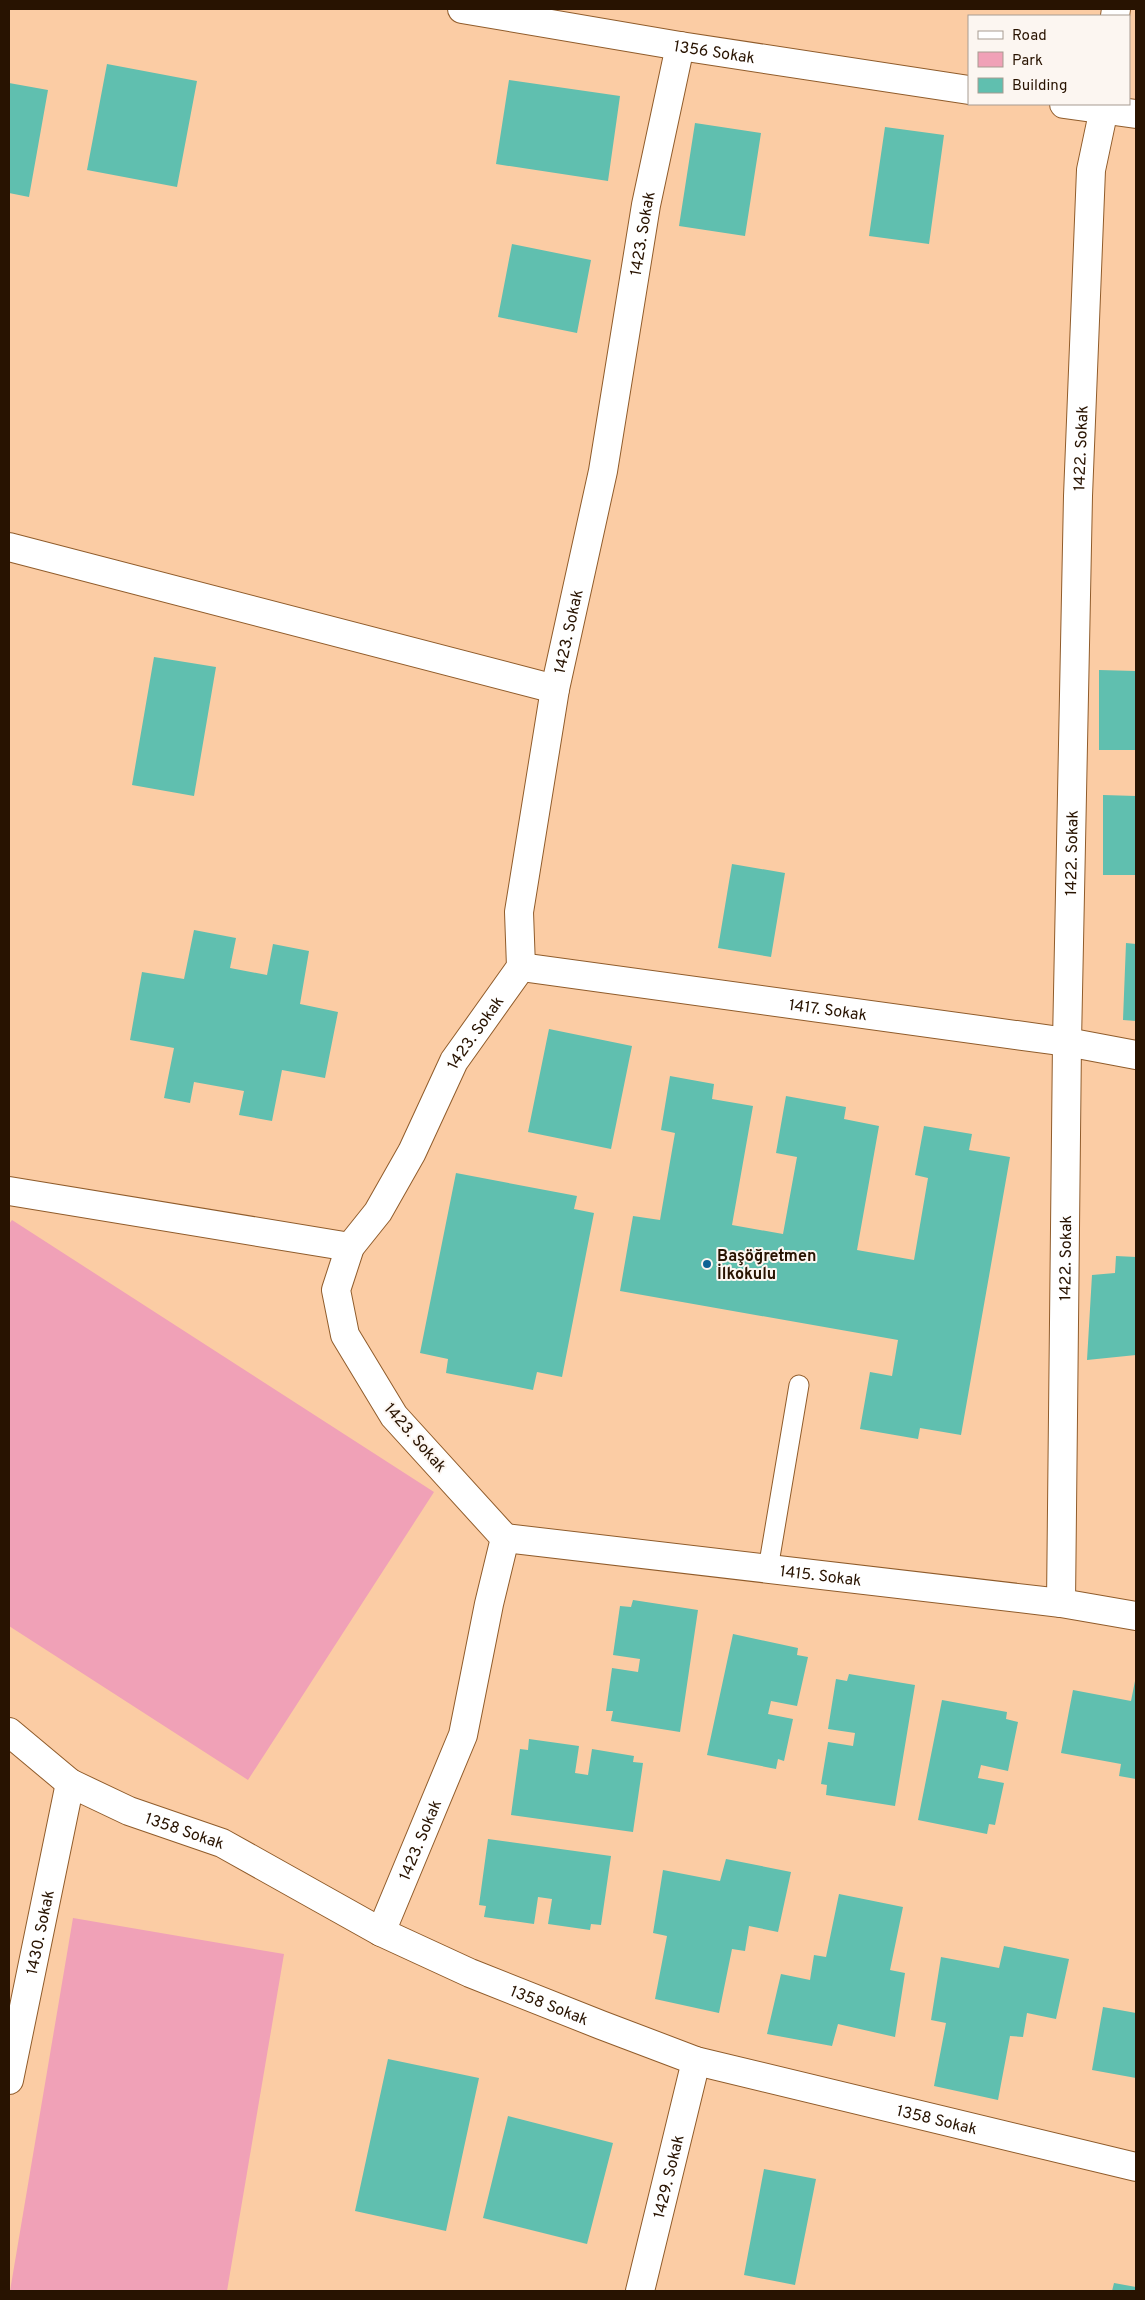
<svg xmlns="http://www.w3.org/2000/svg" width="1145" height="2300" font-family="Overpass,sans-serif">
	<rect width="100%" height="100%" fill="#fbcca4"/>
	<path fill="#f0a1b7" d="M12 1220 434 1492 248 1780 9 1626V1224Z
		M73 1918 284 1954 227 2291H10Z"/>
	<path fill="#60bfaf" d="M107 64 197 81 177 187 87 170Z
		M509 80 620 96 608 181 496 164Z
		M9 83 48 90 29 197 9 193Z
		M695 123 761 133 745 236 679 226Z
		M885 127 944 135 929 244 869 236Z
		M512 244 591 260 577 333 498 317Z
		M154 657 216 667 194 796 132 785Z
		M1099 670 1136 671V750H1099Z
		M1103 795 1136 796V875H1103Z
		M732 864 785 873 771 957 718 948Z
		M194 930 236 938 230 968 267 975 273 944 309 951 300 1004 338 1012 325 1078 282 1070 272 1121 239 1115 244 1091 194 1082 190 1103 164 1098 174 1048 130 1040 142 972 184 979Z
		M1126 943 1136 944V1021L1123 1020Z
		M549 1029 632 1046 611 1149 528 1132Z
		M670 1076 714 1084 712 1099 753 1106 732 1225 783 1234 797 1157 776 1153 786 1096 846 1107 844 1119 879 1126 857 1250 914 1260 928 1178 915 1175 924 1126 972 1134 969 1150 1010 1157 961 1435 920 1428 918 1439 860 1429 870 1372 892 1376 898 1340 620 1291 633 1216 660 1220 675 1133 661 1130Z
		M456 1173 577 1196 574 1209 594 1213 562 1377 537 1372 533 1390 446 1373 448 1359 420 1353Z
		M1116 1256 1136 1257V1355L1087 1360 1092 1275 1115 1273Z
		M633 1600 698 1610 680 1732 611 1721 613 1711H606L612 1668 638 1672 640 1659 613 1655 620 1606 631 1607Z
		M733 1634 798 1648 797 1655 808 1657 797 1706 771 1701 768 1714 793 1719 784 1761 778 1759 776 1769 707 1755Z
		M849 1674 915 1685 895 1806 826 1795 827 1785 821 1784 828 1742 853 1746 855 1733 828 1729 836 1679 847 1681Z
		M1135 1681 1136 1779 1119 1776 1121 1764 1061 1753 1073 1690 1131 1701Z
		M942 1700 1007 1712 1006 1719 1018 1722 1008 1771 981 1765 978 1778 1004 1783 995 1825 989 1824 987 1834 918 1820Z
		M529 1739 579 1746 575 1773 588 1775 592 1749 634 1756 633 1762 643 1763 633 1832 511 1815 520 1749 528 1750Z
		M488 1839 611 1856 601 1925 591 1924 590 1930 548 1924 552 1899 538 1897 534 1924 484 1917 486 1906 479 1905Z
		M726 1859 791 1872 778 1932 749 1926 745 1951 732 1949 719 2013 655 1999 667 1936 653 1933 663 1870 720 1881Z
		M839 1894 903 1907 890 1970 905 1973 895 2037 838 2024 832 2046 767 2034 781 1974 810 1980 814 1955 826 1957Z
		M1004 1946 1069 1959 1056 2019 1027 2013 1023 2037 1010 2036 998 2100 934 2086 946 2023 931 2020 941 1957 999 1968Z
		M1103 2007 1136 2013V2078L1092 2070Z
		M388 2059 479 2078 446 2231 355 2211Z
		M508 2116 613 2143 587 2244 483 2218Z
		M764 2169 816 2179 795 2285 744 2275Z
		M1114 2283 1136 2287V2291H1112Z"/>
	<g fill="none" stroke-linecap="round" stroke-linejoin="round">
		<g stroke="#905c2b" stroke-width="21">
			<path id="service" d="M768 1569 799 1385"/>
		</g>
		<g stroke="#905c2b" stroke-width="30">
			<g id="minor">
				<path id="s1" d="M462 9 680 46 969 90"/>
				<path d="M1115 16 1116 9"/>
				<path d="M1064 104 1136 114"/>
				<path d="M9 547 555 689"/>
				<path id="s2" d="M521 967 1067 1042 1136 1055"/>
				<path d="M9 1191 350 1247"/>
				<path id="s3" d="M505 1538 1061 1603 1136 1616"/>
				<path id="s4" d="M1061 1603 1067 1042 1078 496 1091 170 1105 104"/>
				<path id="s5" d="M9 1732 70 1783 129 1811 222 1843 381 1932 470 1973 601 2025 696 2061 1136 2167"/>
				<path id="s6" d="M381 1932 463 1735 489 1604 505 1538 394 1416 345 1335 336 1290 350 1247 378 1212 412 1152 454 1061 521 967 519 912 555 689 603 471 646 205 680 46"/>
				<path id="s7" d="M9 2080 70 1783"/>
				<path id="s8" d="M640 2291 696 2061"/>
			</g>
		</g>
		<use href="#service" stroke="#fff" stroke-width="19"/>
		<use href="#minor" stroke="#fff" stroke-width="28"/>
	</g>
	<circle fill="#0d6394" stroke="#fcf6f1" stroke-width="2" cx="707" cy="1264" r="5"/>
	<g text-anchor="middle" stroke-width="4" stroke-linejoin="round" paint-order="stroke">
		<g font-size="16" fill="#281301" stroke="#fcf6f1">
			<text dy="6" stroke="none"><textPath href="#s1" startOffset="256">1356 Sokak</textPath></text>
			<text dy="6" stroke="none"><textPath href="#s6" startOffset="1840">1423. Sokak</textPath></text>
			<text dy="6" stroke="none"><textPath href="#s4" startOffset="1155">1422. Sokak</textPath></text>
			<text dy="6" stroke="none"><textPath href="#s6" startOffset="1435">1423. Sokak</textPath></text>
			<text dy="6" stroke="none"><textPath href="#s4" startOffset="750">1422. Sokak</textPath></text>
			<text dy="6" stroke="none"><textPath href="#s2" startOffset="310">1417. Sokak</textPath></text>
			<text dy="6" stroke="none"><textPath href="#s6" startOffset="1015">1423. Sokak</textPath></text>
			<text dy="6" stroke="none"><textPath href="#s4" startOffset="345">1422. Sokak</textPath></text>
			<text transform="translate(416 1437) rotate(49)" y="6">1423. Sokak</text>
			<text dy="6" stroke="none"><textPath href="#s3" startOffset="318">1415. Sokak</textPath></text>
			<text dy="6" stroke="none"><textPath href="#s5" startOffset="204">1358 Sokak</textPath></text>
			<text dy="6" stroke="none"><textPath href="#s6" startOffset="100">1423. Sokak</textPath></text>
			<text dy="6" stroke="none"><textPath href="#s7" startOffset="151">1430. Sokak</textPath></text>
			<text dy="6" stroke="none"><textPath href="#s5" startOffset="609">1358 Sokak</textPath></text>
			<text dy="6" stroke="none"><textPath href="#s5" startOffset="1014">1358 Sokak</textPath></text>
			<text dy="6" stroke="none"><textPath href="#s8" startOffset="118">1429. Sokak</textPath></text>
		</g>
		<g font-size="16" font-weight="bold" fill="#281301" stroke="#fcf6f1" text-anchor="start">
			<text x="717" y="1261">Başöğretmen<tspan x="717" dy="18">İlkokulu</tspan></text>
		</g>
	</g>
	<rect width="1145" height="2300" fill="none" stroke="#281301" stroke-width="20"/>
	<rect x="968" y="15" width="162" height="90" fill="#fcf6f1" stroke="#a79b91"/>
	<rect x="978" y="31" width="25" height="8" fill="#ffffff" stroke="#a79b91"/>
	<text x="1012" y="40" font-size="15" fill="#281301">Road</text>
	<rect x="978" y="52" width="25" height="15" fill="#f0a1b7" stroke="#a79b91"/>
	<text x="1012" y="65" font-size="15" fill="#281301">Park</text>
	<rect x="978" y="78" width="25" height="15" fill="#60bfaf" stroke="#a79b91"/>
	<text x="1012" y="90" font-size="15" fill="#281301">Building</text>
</svg>
